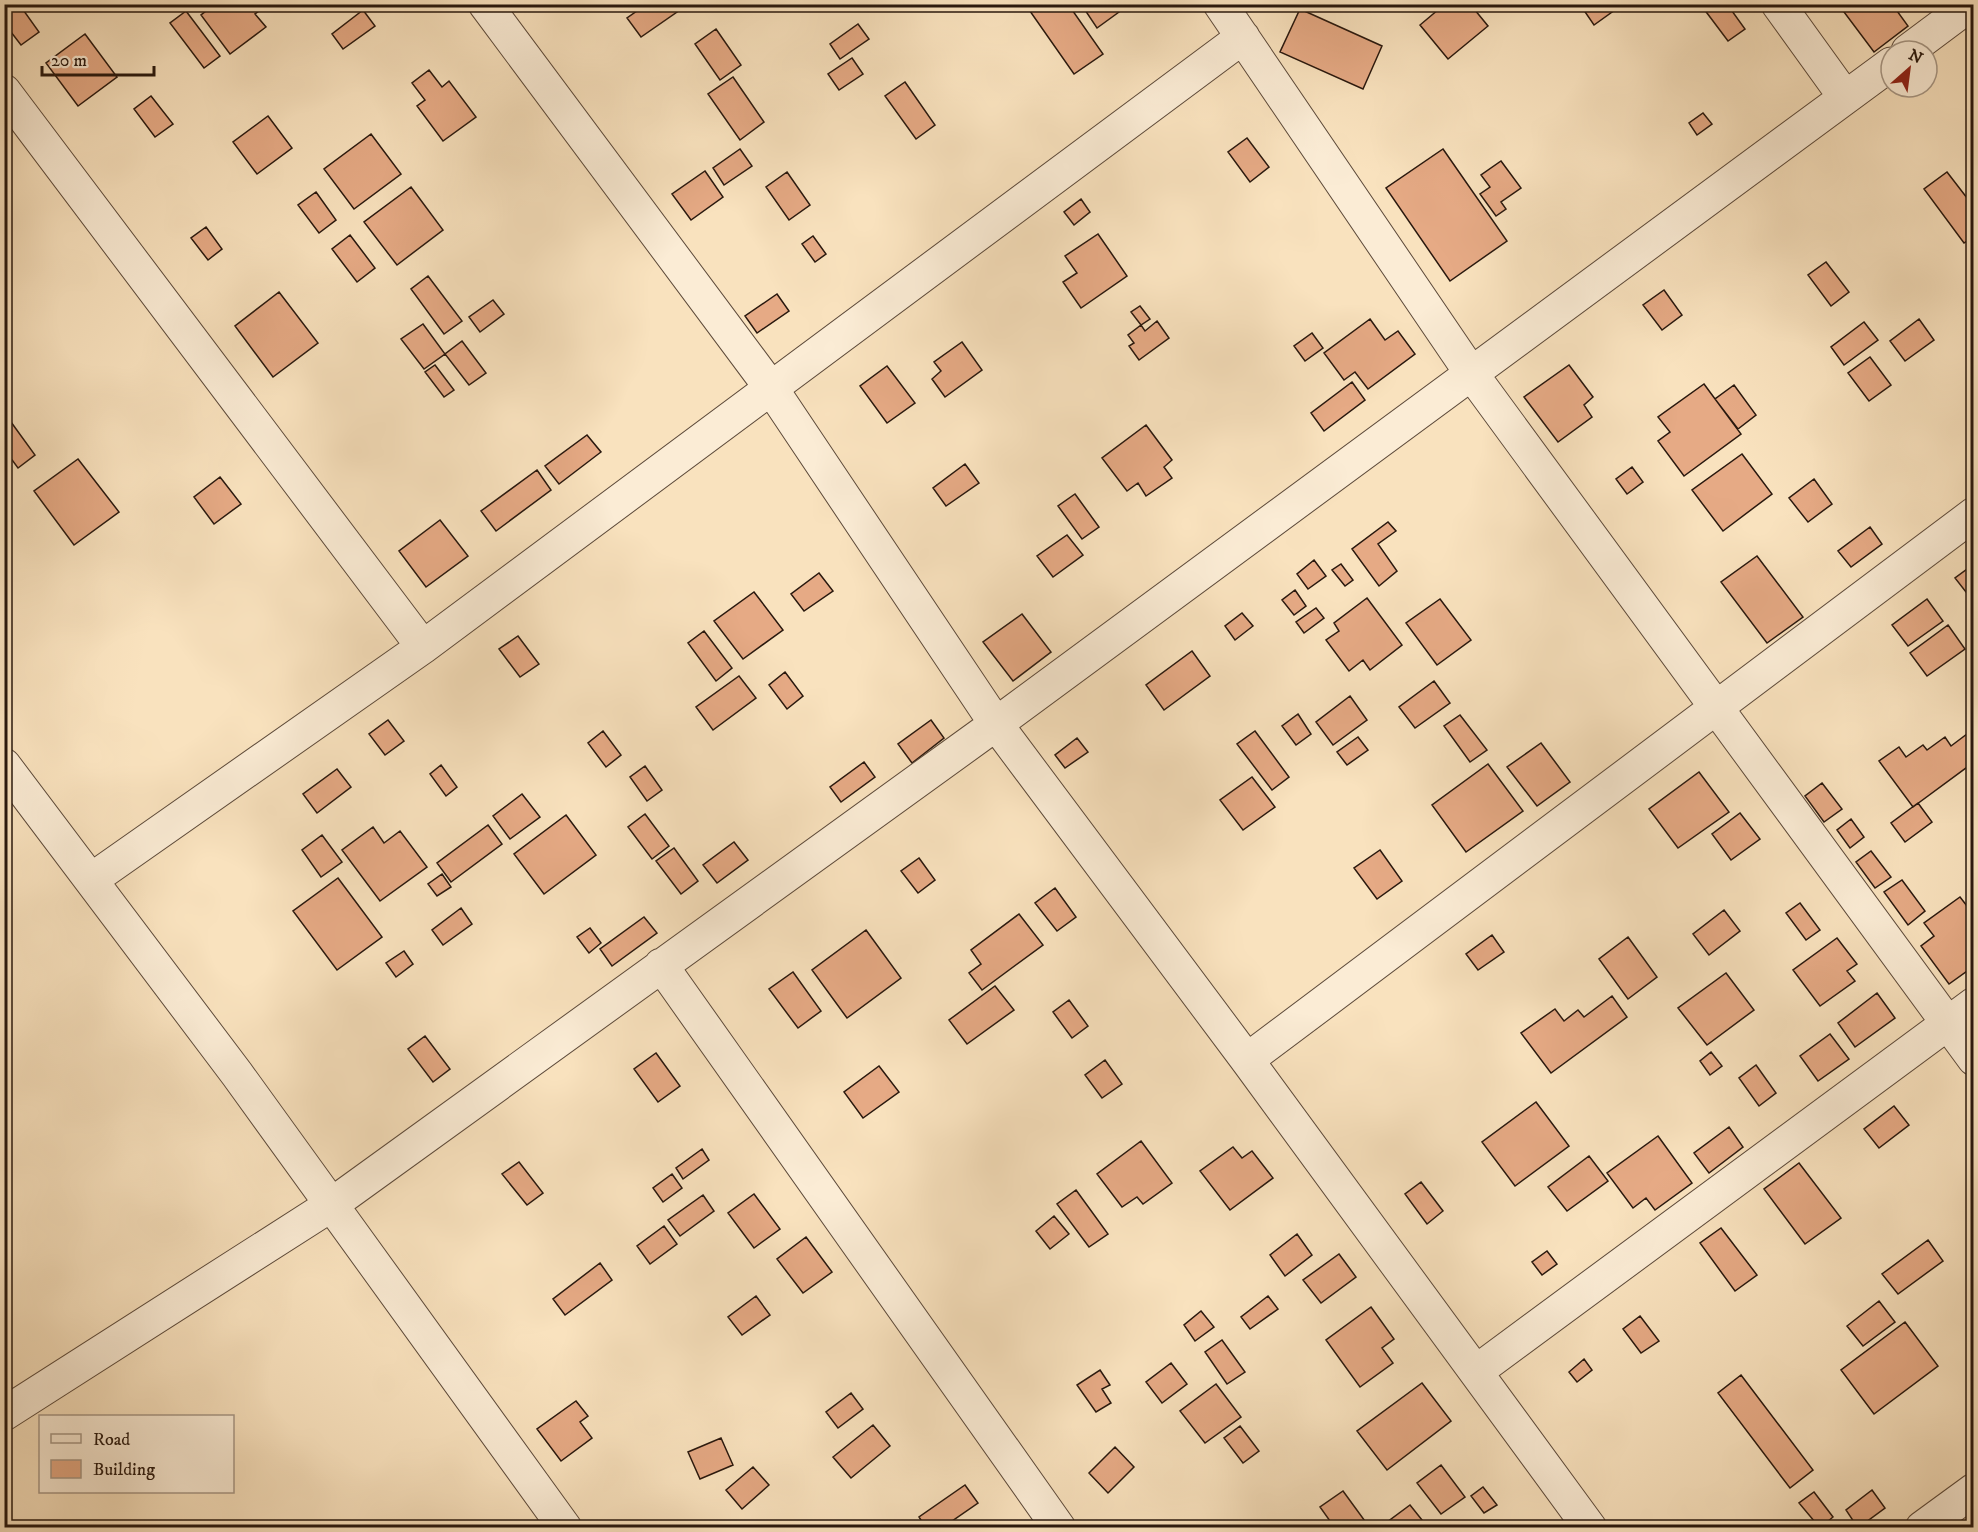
<svg xmlns="http://www.w3.org/2000/svg" width="1978" height="1532" font-family="'IM FELL DW Pica',serif">
	<rect width="100%" height="100%" fill="#f9e2be"/>
	<filter id="stains"><feTurbulence type="fractalNoise" baseFrequency=".00333" numOctaves="4"/><feColorMatrix values="0 0 0 0 .2 0 0 0 0 .09 0 0 0 0 .02 0 0 0 .5 -.17"/></filter>
	<radialGradient id="worn" r=".72"><stop offset=".6" stop-color="#630" stop-opacity="0"/><stop offset="1" stop-color="#630" stop-opacity=".3"/></radialGradient>
	<path fill="#e6aa85" stroke="#29180e" stroke-width="1.5" d="M10 4H19L39 32 21 45 4 23V8Z
		M215 4H265L266 6 255 14 266 27 230 54 201 15Z
		M647 4H672L677 12 641 37 627 18Z
		M1025 4H1068L1103 54 1074 74Z
		M1081 4H1130L1097 28Z
		M1445 4H1470L1488 26 1448 59 1420 25Z
		M1582 4H1617L1619 7 1594 25 1581 6Z
		M1710 4H1727L1745 29 1728 41 1704 9Z
		M1838 4H1892L1908 26 1874 52Z
		M1300 9 1382 46 1363 89 1280 52Z
		M363 10 375 26 343 49 332 34Z
		M186 11 220 56 204 68 170 23Z
		M858 24 869 39 840 59 830 44Z
		M716 29 741 65 720 80 695 44Z
		M85 34 117 77 78 106 46 63Z
		M852 58 863 74 839 90 828 74Z
		M429 70 442 87 449 81 476 117 443 141 417 106 425 100 412 83Z
		M733 77 764 122 740 140 708 94Z
		M905 82 935 125 916 139 885 96Z
		M151 96 173 124 155 137 134 109Z
		M1703 113 1712 124 1697 135 1689 123Z
		M268 116 292 148 257 174 233 142Z
		M371 134 401 174 354 209 324 169Z
		M1247 138 1269 167 1250 182 1228 152Z
		M740 149 752 166 724 185 713 168Z
		M1443 149 1507 241 1450 281 1386 188Z
		M1501 161 1521 188 1501 202 1506 209 1496 216 1480 194 1490 187 1481 175Z
		M705 171 723 197 691 220 672 194Z
		M787 172 810 205 789 220 766 187Z
		M1947 172 1974 207V236L1964 243 1924 189Z
		M411 187 443 230 397 265 364 222Z
		M316 192 336 220 319 233 298 205Z
		M1081 199 1090 212 1074 225 1064 212Z
		M206 227 222 249 208 260 191 238Z
		M1098 234 1127 276 1081 308 1063 282 1077 273 1065 256Z
		M350 235 375 268 357 282 332 249Z
		M813 236 826 254 815 262 802 244Z
		M1826 262 1849 292 1831 306 1808 275Z
		M428 276 462 321 444 334 411 289Z
		M1664 290 1682 315 1662 330 1643 305Z
		M279 292 318 343 273 377 235 326Z
		M777 294 789 311 757 333 745 316Z
		M493 300 504 314 480 332 469 317Z
		M1140 306 1150 319 1141 325 1131 312Z
		M1370 319 1385 340 1398 331 1415 354 1368 389 1355 372 1344 380 1324 353Z
		M1919 319 1934 340 1905 361 1890 341Z
		M1157 321 1169 338 1139 360 1129 346 1134 343 1128 335 1141 325 1145 331Z
		M1864 322 1878 340 1844 365 1831 347Z
		M423 324 445 354 424 369 401 339Z
		M1312 333 1323 348 1305 361 1294 346Z
		M462 341 486 373 469 385 445 354Z
		M962 342 982 370 945 397 932 379 941 371 934 362Z
		M1870 357 1891 385 1869 401 1848 373Z
		M435 365 454 390 444 397 425 372Z
		M1569 365 1593 397 1584 405 1592 417 1558 442 1524 397Z
		M887 366 915 403 887 423 860 386Z
		M1352 382 1365 400 1324 431 1311 413Z
		M1704 384 1741 434 1684 476 1658 441 1670 432 1658 417Z
		M1734 385 1756 415 1738 429 1715 399Z
		M11 422 35 455 18 468 4 449V427Z
		M1146 425 1172 460 1164 467 1172 478 1146 496 1138 483 1127 491 1102 458Z
		M587 435 601 452 559 484 545 466Z
		M1742 454 1772 494 1723 531 1692 490Z
		M78 459 119 512 74 545 34 491Z
		M965 464 979 483 946 506 933 488Z
		M1632 467 1643 482 1627 494 1616 479Z
		M537 470 551 490 496 531 481 511Z
		M220 477 241 504 214 524 194 497Z
		M1814 479 1832 504 1808 522 1789 498Z
		M1075 494 1099 527 1082 539 1058 506Z
		M440 520 468 556 426 587 399 551Z
		M1388 522 1396 531 1378 544 1397 571 1379 586 1352 549Z
		M1870 527 1882 544 1851 567 1838 551Z
		M1067 535 1083 555 1053 577 1037 556Z
		M1757 556 1803 617 1767 643 1721 582Z
		M1314 560 1326 576 1308 589 1297 574Z
		M1341 564 1353 580 1345 586 1332 570Z
		M1974 564V601H1973L1955 578Z
		M819 573 833 591 804 611 791 594Z
		M1295 590 1306 606 1294 615 1282 600Z
		M754 592 783 630 743 659 714 621Z
		M1367 598 1402 645 1370 670 1363 660 1349 671 1326 640 1339 631 1334 623Z
		M1440 599 1471 640 1437 665 1406 623Z
		M1927 599 1943 621 1908 646 1892 625Z
		M1316 608 1324 618 1304 633 1296 622Z
		M1242 613 1253 626 1235 640 1225 626Z
		M1022 614 1051 652 1013 681 983 642Z
		M1948 625 1965 649 1927 676 1910 653Z
		M704 631 732 668 716 681 688 643Z
		M518 636 539 664 520 677 499 649Z
		M1192 651 1210 676 1164 710 1146 685Z
		M785 672 803 696 787 709 769 685Z
		M739 676 756 698 713 730 696 707Z
		M1434 681 1450 703 1415 728 1399 707Z
		M1350 696 1367 720 1333 745 1316 722Z
		M1298 714 1311 734 1296 745 1282 726Z
		M1460 715 1487 750 1470 762 1444 726Z
		M388 720 404 741 385 755 369 734Z
		M931 720 944 738 912 763 898 744Z
		M603 731 621 755 606 767 588 743Z
		M1255 731 1289 777 1272 790 1237 744Z
		M1967 734 1974 742V762L1913 807 1879 761 1899 747 1906 757 1923 745 1927 750 1945 737 1951 746Z
		M1358 737 1368 750 1347 765 1337 752Z
		M1077 738 1088 752 1065 768 1055 755Z
		M1541 743 1570 782 1537 806 1507 767Z
		M864 762 875 777 841 802 830 787Z
		M1488 764 1523 811 1466 852 1432 805Z
		M441 765 457 787 446 796 430 774Z
		M645 766 662 790 647 801 630 777Z
		M337 769 351 787 317 813 303 794Z
		M1699 772 1729 812 1678 848 1649 809Z
		M1252 777 1275 807 1243 830 1220 800Z
		M1822 783 1842 809 1824 822 1805 796Z
		M522 794 540 817 510 839 493 816Z
		M1918 803 1932 822 1905 842 1891 823Z
		M1740 813 1760 839 1731 860 1712 834Z
		M645 814 669 846 652 859 628 827Z
		M566 815 596 855 544 894 514 854Z
		M1851 819 1864 837 1850 848 1837 830Z
		M488 825 502 844 451 882 437 863Z
		M373 827 384 843 400 831 427 867 380 901 342 850Z
		M322 835 342 862 321 877 302 850Z
		M734 842 748 860 717 883 703 865Z
		M674 848 698 881 681 894 656 861Z
		M1380 850 1402 881 1377 899 1354 868Z
		M1871 851 1891 877 1875 888 1856 862Z
		M919 858 935 880 918 893 901 871Z
		M442 874 451 887 437 896 428 884Z
		M338 878 382 937 337 970 293 911Z
		M1902 880 1925 911 1908 925 1884 892Z
		M1055 888 1076 917 1057 931 1035 903Z
		M1960 897 1974 915V966L1949 984 1921 946 1934 936 1924 923Z
		M1800 903 1820 930 1806 940 1786 913Z
		M461 908 472 924 443 945 432 930Z
		M1724 910 1740 931 1709 955 1693 934Z
		M1019 914 1043 945 982 990 969 973 981 964 971 950Z
		M644 917 657 933 612 966 600 949Z
		M590 928 601 943 589 953 577 937Z
		M866 930 901 978 847 1018 812 970Z
		M1492 935 1504 952 1478 970 1466 954Z
		M1628 937 1657 977 1628 999 1599 959Z
		M1837 938 1857 964 1847 971 1855 981 1820 1006 1793 970Z
		M404 951 413 964 396 977 386 963Z
		M793 972 821 1011 798 1028 769 989Z
		M1726 973 1754 1010 1707 1045 1678 1008Z
		M995 986 1014 1010 967 1044 949 1020Z
		M1877 993 1895 1018 1855 1047 1838 1023Z
		M1612 996 1627 1017 1551 1073 1521 1033 1555 1009 1564 1021 1578 1010 1584 1017Z
		M1069 1000 1088 1026 1072 1038 1053 1012Z
		M1830 1034 1849 1059 1818 1081 1800 1056Z
		M425 1036 450 1069 433 1082 408 1049Z
		M1711 1052 1722 1066 1710 1075 1700 1061Z
		M656 1053 680 1086 658 1102 634 1069Z
		M1105 1060 1122 1084 1102 1098 1085 1075Z
		M1756 1065 1776 1093 1759 1106 1739 1078Z
		M879 1066 899 1092 863 1118 844 1092Z
		M1536 1102 1569 1146 1515 1186 1482 1142Z
		M1894 1106 1909 1125 1879 1148 1864 1129Z
		M1729 1127 1743 1147 1709 1173 1694 1153Z
		M1658 1136 1692 1183 1655 1210 1646 1198 1633 1208 1607 1173Z
		M1141 1141 1172 1183 1143 1204 1137 1197 1122 1207 1097 1174Z
		M1233 1147 1242 1158 1252 1151 1273 1178 1230 1210 1200 1171Z
		M702 1149 709 1160 683 1179 676 1168Z
		M1589 1156 1608 1181 1567 1211 1548 1187Z
		M519 1162 543 1193 527 1205 502 1174Z
		M1799 1163 1841 1218 1805 1244 1764 1189Z
		M672 1174 682 1188 663 1202 653 1188Z
		M1421 1182 1443 1211 1427 1224 1405 1194Z
		M1076 1190 1108 1234 1089 1247 1057 1204Z
		M754 1194 780 1229 754 1248 728 1213Z
		M703 1195 714 1211 680 1236 668 1220Z
		M1054 1216 1069 1234 1050 1249 1036 1231Z
		M664 1226 677 1244 650 1264 637 1246Z
		M1721 1228 1757 1275 1735 1291 1700 1243Z
		M1297 1234 1312 1255 1285 1276 1270 1255Z
		M806 1237 832 1272 803 1293 777 1259Z
		M1928 1240 1943 1261 1898 1294 1882 1274Z
		M1547 1251 1557 1264 1542 1275 1532 1262Z
		M1339 1254 1356 1277 1321 1303 1303 1280Z
		M600 1263 612 1280 565 1315 553 1299Z
		M756 1296 770 1315 742 1335 728 1317Z
		M1268 1296 1278 1309 1250 1329 1241 1317Z
		M1879 1301 1895 1322 1863 1346 1847 1326Z
		M1371 1307 1394 1339 1382 1348 1393 1363 1360 1387 1326 1340Z
		M1201 1311 1214 1327 1195 1341 1184 1325Z
		M1640 1316 1659 1341 1641 1353 1623 1329Z
		M1905 1322 1938 1366 1874 1414 1841 1370Z
		M1222 1340 1245 1372 1227 1384 1205 1352Z
		M1584 1359 1592 1370 1577 1382 1569 1372Z
		M1171 1363 1187 1384 1162 1403 1146 1382Z
		M1100 1370 1110 1385 1102 1389 1111 1403 1096 1412 1077 1385Z
		M1741 1375 1813 1470 1790 1488 1718 1393Z
		M1422 1383 1451 1421 1387 1470 1357 1431Z
		M1216 1384 1241 1417 1205 1443 1180 1411Z
		M851 1393 863 1409 838 1428 826 1412Z
		M576 1401 588 1416 580 1422 592 1438 561 1461 537 1429Z
		M873 1425 890 1446 851 1478 833 1457Z
		M1240 1426 1259 1451 1243 1463 1224 1438Z
		M721 1438 733 1465 700 1479 688 1452Z
		M1115 1447 1134 1467 1108 1493 1089 1473Z
		M1441 1465 1465 1497 1441 1514 1417 1483Z
		M753 1467 769 1485 742 1509 726 1490Z
		M965 1485 978 1503 942 1528H926L919 1517Z
		M1483 1487 1497 1505 1484 1513 1471 1496Z
		M1872 1490 1885 1508 1858 1528 1846 1510Z
		M1343 1491 1370 1528H1335L1320 1507Z
		M1814 1492 1833 1517 1820 1528 1799 1503Z
		M1410 1505 1426 1525 1423 1528H1379Z"/>
	<g fill="none" stroke-linecap="round" stroke-linejoin="round">
		<g stroke="#5d4a3a" stroke-width="35">
			<path id="minor" d="M485 4 771 388 996 724 1247 1060 1590 1528
				M1220 4 1471 373 1974 1059
				M1778 4 1845 97
				M1908 51 1971 4
				M4 91 423 647
				M4 765 237 1074 565 1528
				M91 880 423 647 1243 37
				M661 965 1059 1528
				M1247 1060 1974 514
				M1477 1371 1974 1004
				M4 1414 331 1205 996 724 1891 64
				M1922 1528 1974 1490"/>
		</g>
		<use href="#minor" stroke="#fbecd5" stroke-width="33"/>
	</g>
	<rect width="1978" height="1532" fill="none" stroke="#f9e2be" stroke-width="24"/>
	<rect x="6" y="6" width="1966" height="1520" fill="none" stroke="#29180e" stroke-width="3"/>
	<rect x="12" y="12" width="1954" height="1508" fill="none" stroke="#29180e" stroke-width="1.5"/>
	<rect x="39" y="1415" width="195" height="78" fill="#fbecd5" stroke="#a79785" stroke-width="1.5"/>
	<rect x="51" y="1434" width="30" height="9" fill="#fbecd5" stroke="#a79785" stroke-width="1.5"/>
	<text x="93" y="1445" font-size="18" fill="#29180e">Road</text>
	<rect x="51" y="1460" width="30" height="18" fill="#e6aa85" stroke="#a79785" stroke-width="1.5"/>
	<text x="93" y="1475" font-size="18" fill="#29180e">Building</text>
	<g transform="translate(1909 69) rotate(28)"><circle r="28" fill="#fbecd5" stroke="#a79785" stroke-width="1.5"/>
	<path d="M0-4.5L10 22L0 15L-10 22Z" fill="#8f2418"/>
	<text y="-9" font-size="16" font-weight="bold" text-anchor="middle" fill="#29180e">N</text>
	</g>
	<path d="M42 66v9h112v-9" fill="none" stroke="#29180e" stroke-width="3"/>
	<text x="51" y="66" font-size="18" fill="#29180e" stroke="#fbecd5" stroke-width="4.5" paint-order="stroke">20 m</text>
	<rect width="100%" height="100%" filter="url(#stains)"/>
	<rect width="100%" height="100%" fill="url(#worn)"/>
</svg>
